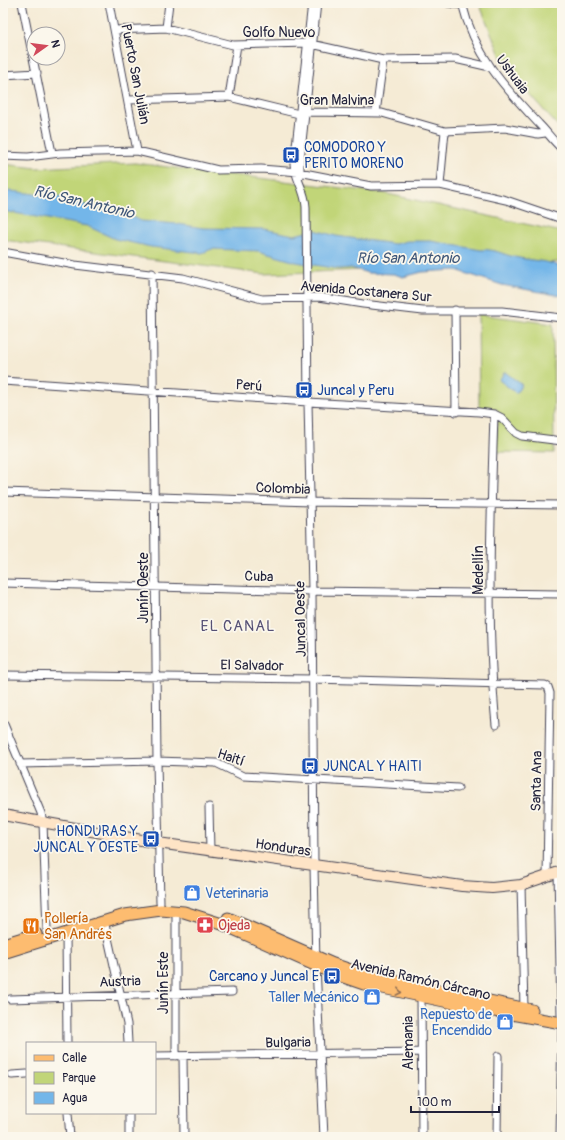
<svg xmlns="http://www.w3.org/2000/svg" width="565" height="1140" font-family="Pangolin,sans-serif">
	<rect width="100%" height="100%" fill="#fbf7ec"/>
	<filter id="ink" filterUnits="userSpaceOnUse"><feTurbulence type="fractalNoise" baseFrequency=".025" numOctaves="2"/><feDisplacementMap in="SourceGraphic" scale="8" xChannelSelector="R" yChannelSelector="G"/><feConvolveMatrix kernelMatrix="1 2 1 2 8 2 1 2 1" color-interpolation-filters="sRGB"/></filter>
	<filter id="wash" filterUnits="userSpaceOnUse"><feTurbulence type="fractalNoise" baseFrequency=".012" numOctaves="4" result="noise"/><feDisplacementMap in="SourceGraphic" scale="16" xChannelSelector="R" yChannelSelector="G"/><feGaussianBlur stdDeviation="0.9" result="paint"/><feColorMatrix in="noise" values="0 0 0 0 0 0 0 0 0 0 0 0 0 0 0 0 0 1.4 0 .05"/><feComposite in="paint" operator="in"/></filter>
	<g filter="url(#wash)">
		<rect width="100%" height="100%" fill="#f5ebd5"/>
		<path fill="#c1d578" stroke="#727c5a" d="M479 3H562V131L504 65Z
			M135 163 383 193 562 232V262L264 274 3 240V164L36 168Z
			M478 314 553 324 554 453 496 452 498 410 479 407Z"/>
		<path fill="#73b6e9" stroke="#4a6c92" d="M11 191 60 197 102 210 128 215 141 221 178 224 203 228 264 229 294 235 315 230 336 236 395 244 407 241H431L481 250C493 248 504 255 515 257 531 261 547 260 562 267V296L502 285 456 270 422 272 403 277 394 274 368 273 351 268 338 269 296 262 258 251 212 249 202 253 151 247 115 239 87 226 3 211V192Z
			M505 372 522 385 516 393 499 380Z"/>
	</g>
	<g filter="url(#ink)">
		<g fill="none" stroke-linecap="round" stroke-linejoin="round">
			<g stroke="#424052" stroke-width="9">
				<path id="street" d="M22 3 52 153
					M109 3 137 151
					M312 3 294 164C295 179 305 189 306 207L308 402 312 591 314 866 316 966 324 1137
					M448 3 463 5
					M462 3C474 54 504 87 539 124 547 132 553 141 562 149
					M166 28 169 3
					M115 30 166 28 233 45 307 43 383 60 455 59 490 67
					M3 75 37 73
					M229 97 237 45
					M128 100 229 97 299 114 309 112 382 113 445 131 505 128 538 134 545 133
					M376 113 383 60
					M3 156 28 157 60 153 137 151 218 170 261 169 299 172 371 186 440 185 506 200 562 219
					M300 176V160L317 3
					M440 185 445 131
					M3 252 75 265 183 278 262 299 319 297 363 304 423 311H502L562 318
					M152 273 157 761 160 903
					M455 310 456 412
					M3 381 308 402 479 412 494 414 502 418 516 433 522 436 562 441
					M494 414C491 517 486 622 496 725
					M3 492 311 502 562 505
					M3 583 312 591 562 594
					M3 675 313 679 545 685 548 687 550 693 547 877
					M3 722 41 813 43 823 47 930
					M20 764 157 761 216 763 243 776 458 788
					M209 807 210 851
					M558 873 561 1015
					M521 885 524 1009
					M176 911V1056
					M104 920 127 1024 128 1043
					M66 932 67 1043
					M421 997 422 1137
					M10 999 232 992
					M155 1056 421 1052
					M183 1056 184 1137
					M12 1075 27 1074
					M68 1113 70 1137
					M129 1113V1137
					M497 1137 498 1056
					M560 1137 562 1023"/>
			</g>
			<g stroke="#424052" stroke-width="12">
				<path id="secondary" d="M3 815 158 843 462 886 492 888 521 885 562 871"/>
			</g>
			<g stroke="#424052" stroke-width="13">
				<path id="primary" d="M228 918 333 964 365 975 532 1010
					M3 944 36 934
					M3 953 125 915 161 910 184 912 222 924 335 974 364 984 477 1008 562 1023"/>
			</g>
			<use href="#street" stroke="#fff" stroke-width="7"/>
			<use href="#secondary" stroke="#fee4c6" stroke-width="10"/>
			<use href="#primary" stroke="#fdbc70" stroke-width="11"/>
		</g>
		<defs><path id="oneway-chevron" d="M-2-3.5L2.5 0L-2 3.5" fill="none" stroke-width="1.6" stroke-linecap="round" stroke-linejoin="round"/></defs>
		<use stroke="#906f56" href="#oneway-chevron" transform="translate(399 992) rotate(13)"/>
	</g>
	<defs>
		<g id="bus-square" transform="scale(0.9)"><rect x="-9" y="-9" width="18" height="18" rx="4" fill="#1a4fb4" stroke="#fbf7ec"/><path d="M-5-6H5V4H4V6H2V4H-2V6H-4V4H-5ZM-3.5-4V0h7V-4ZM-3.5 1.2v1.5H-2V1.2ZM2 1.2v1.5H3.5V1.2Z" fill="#fff"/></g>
		<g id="shop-square" transform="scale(0.9)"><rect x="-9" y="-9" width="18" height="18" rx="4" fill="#3f7fe0" stroke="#fbf7ec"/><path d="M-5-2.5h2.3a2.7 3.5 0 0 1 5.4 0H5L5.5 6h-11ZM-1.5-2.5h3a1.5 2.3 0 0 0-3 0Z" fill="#fff"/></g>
		<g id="pharmacy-square" transform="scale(0.9)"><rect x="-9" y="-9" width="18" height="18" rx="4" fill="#e0444e" stroke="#fbf7ec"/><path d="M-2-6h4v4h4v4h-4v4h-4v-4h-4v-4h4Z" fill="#fff"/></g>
		<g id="restaurant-square" transform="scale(0.9)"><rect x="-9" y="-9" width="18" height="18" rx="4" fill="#e8710a" stroke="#fbf7ec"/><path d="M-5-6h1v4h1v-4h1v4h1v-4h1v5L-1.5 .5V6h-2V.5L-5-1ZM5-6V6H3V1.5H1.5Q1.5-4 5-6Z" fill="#fff"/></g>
	</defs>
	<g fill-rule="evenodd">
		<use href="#bus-square" x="291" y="155"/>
		<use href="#bus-square" x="304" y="390"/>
		<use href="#bus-square" x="310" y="766"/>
		<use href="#bus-square" x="151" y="839"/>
		<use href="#shop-square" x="192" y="893"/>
		<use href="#pharmacy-square" x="205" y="925"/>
		<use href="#restaurant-square" x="31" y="926"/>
		<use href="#bus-square" x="332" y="976"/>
		<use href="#shop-square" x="372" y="997"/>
		<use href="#shop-square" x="505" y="1022"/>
	</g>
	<g text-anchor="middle" stroke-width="3.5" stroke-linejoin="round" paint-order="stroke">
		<g font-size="14" fill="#22223b" stroke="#fbf7ec">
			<text x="279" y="37">Golfo Nuevo</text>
			<text transform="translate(136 74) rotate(79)" y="5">Puerto San Julián</text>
			<text transform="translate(513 74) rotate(53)" y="5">Ushuaia</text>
			<text x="337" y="105">Gran Malvina</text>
			<text transform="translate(366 291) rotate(5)" y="5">Avenida Costanera Sur</text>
			<text transform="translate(249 385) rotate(4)" y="5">Perú</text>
			<text transform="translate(283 488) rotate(2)" y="5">Colombia</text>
			<text transform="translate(478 570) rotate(-90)" y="5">Medellín</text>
			<text transform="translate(259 576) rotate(2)" y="5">Cuba</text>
			<text transform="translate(143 588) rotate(-90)" y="5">Junín Oeste</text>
			<text transform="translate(300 619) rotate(-91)" y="5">Juncal Oeste</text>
			<text transform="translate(252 665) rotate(1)" y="5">El Salvador</text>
			<text transform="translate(231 757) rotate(19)" y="5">Haití</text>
			<text transform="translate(536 781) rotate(-89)" y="5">Santa Ana</text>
			<text transform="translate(283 847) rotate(8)" y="5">Honduras</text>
			<text transform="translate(421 979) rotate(13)" y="5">Avenida Ramón Cárcano</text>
			<text transform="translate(120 981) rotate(-2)" y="5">Austria</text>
			<text transform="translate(163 983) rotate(-90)" y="5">Junín Este</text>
			<text transform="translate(288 1042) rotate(-1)" y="5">Bulgaria</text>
			<text transform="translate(408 1043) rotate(-90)" y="5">Alemania</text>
		</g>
		<g font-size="14" fill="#164399" stroke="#fbf7ec" text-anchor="start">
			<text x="304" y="152">COMODORO Y<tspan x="304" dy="16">PERITO MORENO</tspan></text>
			<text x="317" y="395">Juncal y Peru</text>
			<text x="323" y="771">JUNCAL Y HAITI</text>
			<text x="138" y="836" text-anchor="end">HONDURAS Y<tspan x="138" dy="16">JUNCAL Y OESTE</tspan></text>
			<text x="319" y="981" text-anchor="end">Carcano y Juncal E</text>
		</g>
		<g font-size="14" fill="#366cbe" stroke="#fbf7ec" text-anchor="end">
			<text x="205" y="898" text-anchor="start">Veterinaria</text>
			<text x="359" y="1002">Taller Mecánico</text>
			<text x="492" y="1019">Repuesto de<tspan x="492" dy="16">Encendido</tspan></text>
		</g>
		<g font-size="14" fill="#c56008" stroke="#fbf7ec" text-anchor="start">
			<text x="44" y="923">Pollería<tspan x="44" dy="16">San Andrés</tspan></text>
		</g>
		<g font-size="14" fill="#be3a42" stroke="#fbf7ec" text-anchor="start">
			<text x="218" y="930">Ojeda</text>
		</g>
		<g font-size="15" font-style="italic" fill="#3e5678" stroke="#fbf7ec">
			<text transform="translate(84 202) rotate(13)" y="5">Río San Antonio</text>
			<text x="408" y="263">Río San Antonio</text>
		</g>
		<g font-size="15" letter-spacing="1" fill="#565075" stroke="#fbf7ec">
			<text x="238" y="631">EL CANAL</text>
		</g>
	</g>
	<rect width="565" height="1140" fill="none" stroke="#fbf7ec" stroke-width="16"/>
	<rect x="26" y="1042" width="130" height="72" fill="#fbf7ec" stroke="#a4a2a5"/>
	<rect x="34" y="1055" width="20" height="6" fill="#fdbc70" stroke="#a4a2a5"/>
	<text x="62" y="1062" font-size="12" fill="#22223b">Calle</text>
	<rect x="34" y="1072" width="20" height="12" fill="#c1d578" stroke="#a4a2a5"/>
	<text x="62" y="1082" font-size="12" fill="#22223b">Parque</text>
	<rect x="34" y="1092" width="20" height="12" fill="#73b6e9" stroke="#a4a2a5"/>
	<text x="62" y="1102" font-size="12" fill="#22223b">Agua</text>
	<g transform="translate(46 46) rotate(76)"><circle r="19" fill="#fbf7ec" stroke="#a4a2a5"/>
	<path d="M0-3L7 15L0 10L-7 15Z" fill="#d1495b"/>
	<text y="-6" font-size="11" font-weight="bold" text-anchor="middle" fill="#22223b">N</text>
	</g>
	<path d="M411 1106v6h88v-6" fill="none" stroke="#22223b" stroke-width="2"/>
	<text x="417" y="1106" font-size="12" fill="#22223b" stroke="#fbf7ec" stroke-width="3" paint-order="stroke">100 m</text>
</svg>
